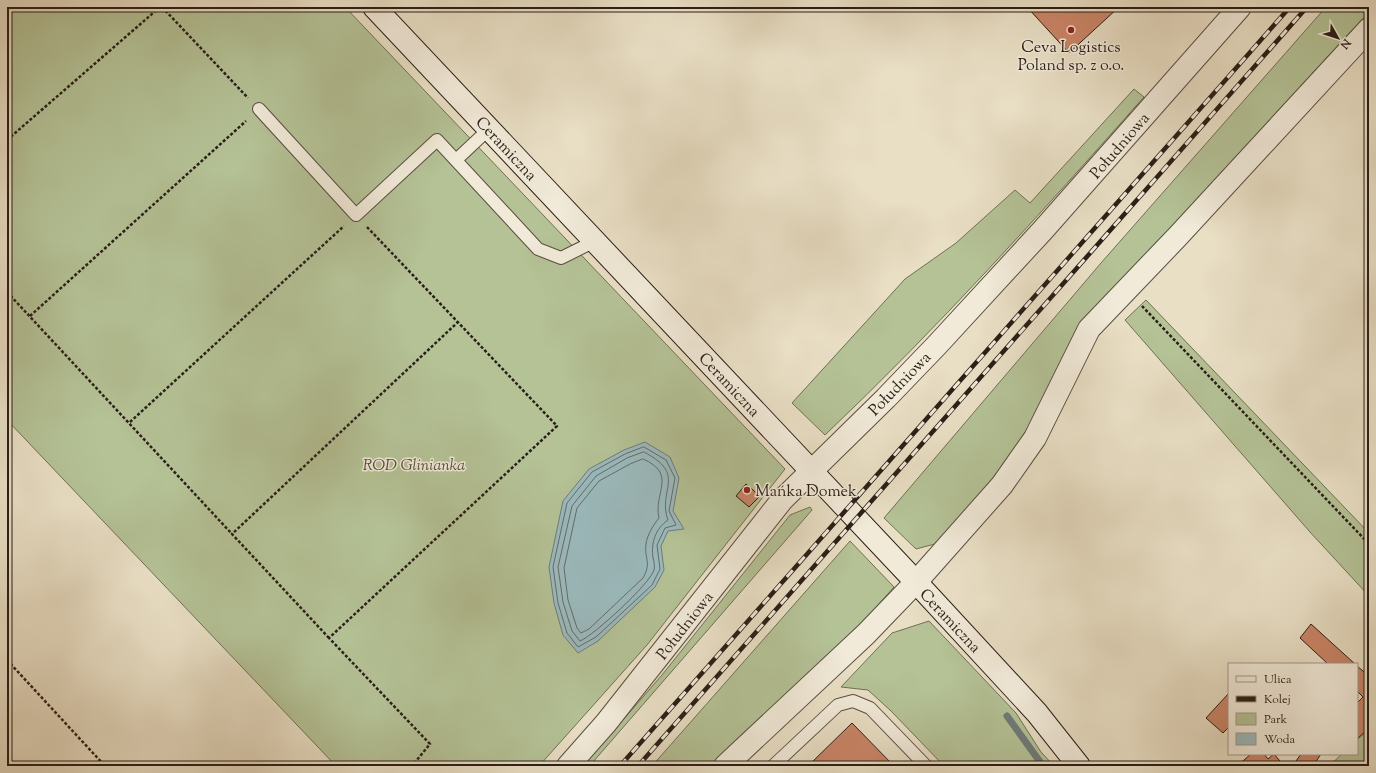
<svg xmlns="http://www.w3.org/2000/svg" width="1376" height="773" font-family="'Sorts Mill Goudy',serif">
	<rect width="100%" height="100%" fill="#e9dfc5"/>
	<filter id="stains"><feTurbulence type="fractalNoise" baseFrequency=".005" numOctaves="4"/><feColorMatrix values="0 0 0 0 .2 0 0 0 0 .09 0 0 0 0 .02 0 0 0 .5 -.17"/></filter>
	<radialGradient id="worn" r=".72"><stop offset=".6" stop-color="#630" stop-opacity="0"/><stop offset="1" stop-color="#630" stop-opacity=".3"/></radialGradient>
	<path fill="#b4c296" stroke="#6f7056" d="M7 7H345L785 469 647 645 539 766H336L7 420Z
		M1326 7H1369V12L1152 248 1053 380 1010 461 983 496 935 544 916 549 884 518 1101 263Z
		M1134 89 1144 97C1041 213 938 328 825 435L792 403 905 279 956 243 1015 190 1030 203Z
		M1146 300 1369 533V596L1310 532 1125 320Z
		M810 507 812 510 593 762 589 766H583L662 675 790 515Z
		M850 541 894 587 853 633 714 766H652Z
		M929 621 1016 713 1041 752 1054 766H944L891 711 868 690 841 687 892 633Z
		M1369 729V766H1329L1342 754H1357V740Z"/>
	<path fill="#9bbabe" stroke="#6e7c7b" d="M645 442 670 457 679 478 673 511 684 529 668 531 661 546 664 570 655 587 598 641 578 653 563 635 554 603 549 567 563 501 589 469 624 450Z"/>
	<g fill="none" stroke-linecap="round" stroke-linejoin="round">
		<path stroke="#626c6a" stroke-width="1" d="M644 447 666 460 675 478 669 511 676 525 665 528 657 545 660 569 652 585 596 637 578 647 567 633 558 603 553 567 567 503 592 472 625 454Z
			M644 452C688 475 657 489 668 520 655 529 651 543 653 558 654 561 655 566 654 570 650 584 593 636 580 641L572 631 563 602 558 567 572 506 596 476 627 458Z
			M643 459C678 474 653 493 659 518 654 524 647 535 646 544 644 559 652 562 643 578L589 629 581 633 577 628 568 600 564 568 577 508 599 481 630 464Z"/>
		<path stroke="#6e7c7b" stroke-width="7" d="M1007 716 1043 766"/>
	</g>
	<path fill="#ca8567" stroke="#2a1e17" d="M1027 7H1119L1069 53Z
		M746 484 760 496 749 507 736 496Z
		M1311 624 1355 664H1328L1300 638Z
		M1357 666 1369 676V728L1357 739V703L1363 697 1357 691Z
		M1229 693V727L1223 733 1206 718Z
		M852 723 894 766H808Z
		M1251 754H1264L1268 759 1274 754 1280 761 1275 766H1237Z
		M1301 754H1321L1313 766H1302L1296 761Z"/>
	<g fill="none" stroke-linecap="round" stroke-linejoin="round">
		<g stroke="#5a4e42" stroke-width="14">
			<path id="lane" d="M259 109 356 215 437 140 538 249 561 258 595 241
				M456 160 489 129
				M773 766 838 705 853 701 870 708 926 766"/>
		</g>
		<g stroke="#5a4e42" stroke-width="24">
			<path id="street" d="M568 766 606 723 782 500 886 398 937 345 1043 230 1240 7
				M725 766 866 634 916 582 1002 485 1035 438 1089 329 1178 236 1369 29"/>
		</g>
		<g stroke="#2a1e17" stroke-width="24">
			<path id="secondary" d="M374 7 916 582 1037 713 1079 766"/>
		</g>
		<path stroke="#2a1e17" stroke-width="2.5" stroke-dasharray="3 2" stroke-linecap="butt" d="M162 7 248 98
			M7 140 160 7
			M367 227 557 426 329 638 430 744 412 766
			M7 292 232 534
			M1142 306 1369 544
			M30 316 246 121
			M130 422 344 226
			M329 638 232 534 458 322
			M7 660 105 766"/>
		<use href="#lane" stroke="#f1ead9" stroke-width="12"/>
		<use href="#street" stroke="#f1ead9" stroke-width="22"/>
		<use href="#secondary" stroke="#f1ead9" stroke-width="22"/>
		<g stroke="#2a1e17" stroke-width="4.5">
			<path id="rail" d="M620 766 1290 7
				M638 766 1307 7"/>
		</g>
		<use href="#rail" stroke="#f1ead9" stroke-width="3" stroke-dasharray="9" stroke-linecap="butt"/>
	</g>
	<g fill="#8f2418" stroke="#f1ead9" stroke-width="1.5">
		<circle cx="1071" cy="30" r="4"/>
		<circle cx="747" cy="490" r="4"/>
	</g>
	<g text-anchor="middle" stroke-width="3" stroke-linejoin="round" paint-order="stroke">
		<g font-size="16" fill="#2a1e17" stroke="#f1ead9">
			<text x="1071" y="52">Ceva Logistics<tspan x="1071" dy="18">Poland sp. z o.o.</tspan></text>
			<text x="755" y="496" text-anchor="start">Mańka Domek</text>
		</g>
		<g font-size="16" fill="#2a1e17" stroke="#f1ead9">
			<text transform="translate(1119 145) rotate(-49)" y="6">Południowa</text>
			<text transform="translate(507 148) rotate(47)" y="6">Ceramiczna</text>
			<text transform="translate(899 383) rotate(-46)" y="6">Południowa</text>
			<text transform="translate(730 384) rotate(47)" y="6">Ceramiczna</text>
			<text transform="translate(951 620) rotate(47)" y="6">Ceramiczna</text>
			<text transform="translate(684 625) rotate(-52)" y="6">Południowa</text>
		</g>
		<g font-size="16" font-style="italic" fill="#534f3d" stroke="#f1ead9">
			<text x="414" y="470">ROD Glinianka</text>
		</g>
	</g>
	<rect width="1376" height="773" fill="none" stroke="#e9dfc5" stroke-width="24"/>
	<rect x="8" y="8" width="1360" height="757" fill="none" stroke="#2a1e17" stroke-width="2"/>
	<rect x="12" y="12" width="1352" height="749" fill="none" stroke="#2a1e17"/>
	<rect x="1228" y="663" width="130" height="92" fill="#f1ead9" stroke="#a1988b"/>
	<rect x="1236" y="676" width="20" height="6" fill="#f1ead9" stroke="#a1988b"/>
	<text x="1264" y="683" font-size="12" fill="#2a1e17">Ulica</text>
	<rect x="1236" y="696" width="20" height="6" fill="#2a1e17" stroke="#a1988b"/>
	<text x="1264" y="703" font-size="12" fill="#2a1e17">Kolej</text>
	<rect x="1236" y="713" width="20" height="12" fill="#b4c296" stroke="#a1988b"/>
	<text x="1264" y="723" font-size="12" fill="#2a1e17">Park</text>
	<rect x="1236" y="733" width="20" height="12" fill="#9bbabe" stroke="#a1988b"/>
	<text x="1264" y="743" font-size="12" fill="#2a1e17">Woda</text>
	<g transform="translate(1338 38) rotate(129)" stroke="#f1ead9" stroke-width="3" paint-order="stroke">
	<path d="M0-3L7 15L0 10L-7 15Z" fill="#2a1e17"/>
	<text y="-6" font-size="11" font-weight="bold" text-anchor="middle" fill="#2a1e17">N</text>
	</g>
	<rect width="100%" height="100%" filter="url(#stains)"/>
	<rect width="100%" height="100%" fill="url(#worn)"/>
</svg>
